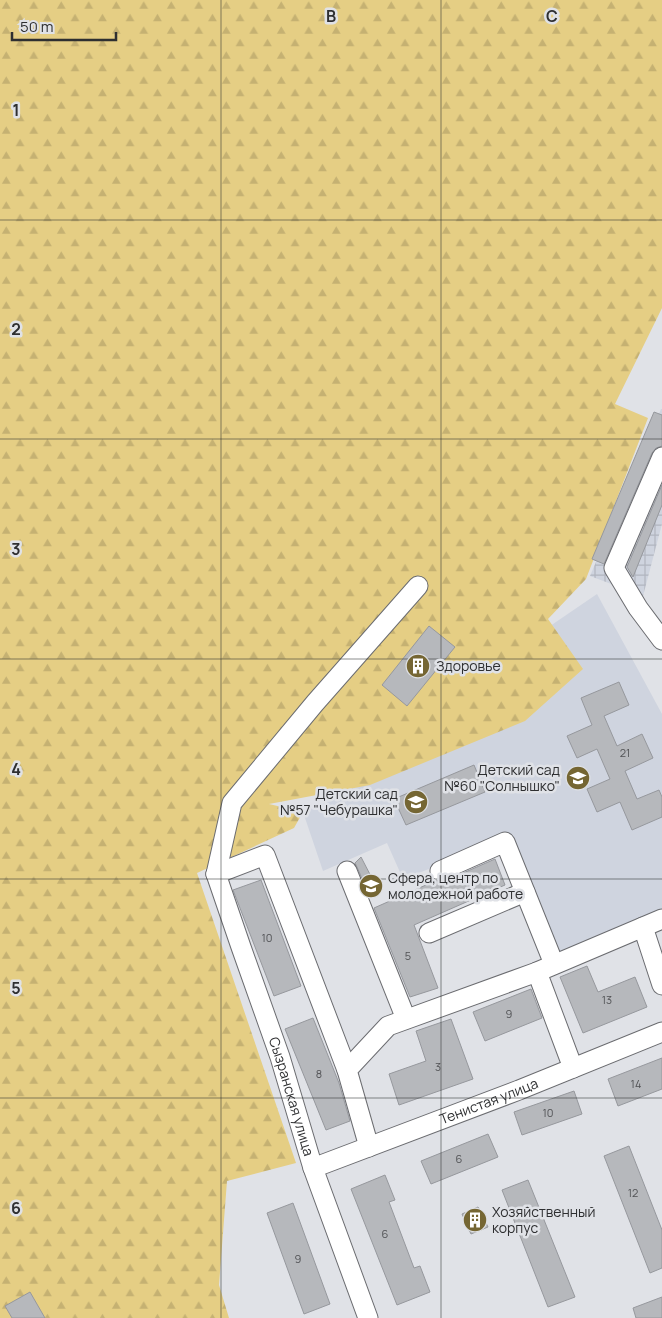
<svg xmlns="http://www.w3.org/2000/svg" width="662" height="1318" font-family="Manrope,sans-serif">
	<defs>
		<pattern id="industrial-grid" width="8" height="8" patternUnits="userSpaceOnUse" patternTransform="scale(1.25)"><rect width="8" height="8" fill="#cfd4df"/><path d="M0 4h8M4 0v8" fill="none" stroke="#b2b6c0"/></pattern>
		<pattern id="forest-firs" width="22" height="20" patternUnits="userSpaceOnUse" patternTransform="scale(1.25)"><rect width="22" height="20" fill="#e5ce84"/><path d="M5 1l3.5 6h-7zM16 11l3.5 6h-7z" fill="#c5b172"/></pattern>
	</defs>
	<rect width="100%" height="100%" fill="#e0e2e7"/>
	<path fill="#cfd4df" d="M597 594 662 714V915L559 960 509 838 403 879 387 843 323 871 303 812 353 791 347 775 512 652Z"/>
	<path fill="url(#industrial-grid)" d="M661 409H662V524L643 596 590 576Z"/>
	<path fill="url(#forest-firs)" d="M0 0H662V308L615 404 648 418 586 579 548 619 583 669 525 721 370 785 269 804 303 812 294 828 197 873 296 1163 227 1181 219 1285 229 1318H0Z"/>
	<path fill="#b6b8bc" stroke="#96989d" d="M654 412 662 415V446L656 448 652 453 604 564 592 559Z
		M662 485V505L633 577 627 567Z
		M429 626 455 647 407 706 382 685Z
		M619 682 629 705 604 716 617 746 642 734 653 758 625 771 637 799 659 790 662 797V817L632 830 620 802 597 812 587 789 610 779 597 749 577 758 567 736 592 725 581 698Z
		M474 765 485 792 406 825 394 799Z
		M361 857 376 886 366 888 357 867 355 863Z
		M495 859 505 885 414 925 438 988 410 997 374 908 435 881 439 882 445 881Z
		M261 880 301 986 274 996 233 890Z
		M587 966 598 992 635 977 647 1007 583 1033 560 977Z
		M531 989 542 1018 485 1041 473 1012Z
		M313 1018 339 1083 350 1121 326 1130 285 1029Z
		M451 1019 473 1079 399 1105 389 1074 426 1061 416 1031Z
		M662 1058V1089L618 1106 608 1079Z
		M574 1091 582 1114 522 1135 514 1112Z
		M488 1134 498 1157 431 1184 421 1161Z
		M629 1146 662 1230V1268L650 1273 604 1156Z
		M385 1175 395 1200 389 1202 414 1268 420 1266 430 1292 397 1305 351 1189Z
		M528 1180 575 1297 548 1307 502 1190Z
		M293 1203 330 1304 304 1314 267 1213Z
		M478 1207 488 1227 471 1234 462 1214Z
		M30 1292 45 1318H12L5 1306Z
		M662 1297V1318H636L633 1308Z"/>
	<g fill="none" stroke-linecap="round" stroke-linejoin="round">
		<g stroke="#6b6c70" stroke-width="21">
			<g id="minor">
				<path d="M662 457 614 568 638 608 662 640"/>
				<path d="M347 871 406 1019"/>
				<path d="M440 871 505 842 554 964"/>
				<path id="s1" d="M216 874 241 947 280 1057 313 1168 368 1318"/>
				<path d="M216 874 232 803 315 703 418 586"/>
				<path d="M216 874 265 855 347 1070"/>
				<path d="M643 927 662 985"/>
				<path d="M429 933 525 892"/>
				<path d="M573 1068 537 972 662 919"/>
				<path d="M369 1147 347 1070 388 1026 537 972"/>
				<path id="s2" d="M313 1168 519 1090 662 1032"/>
			</g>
		</g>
		<use href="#minor" stroke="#fff" stroke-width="19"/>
	</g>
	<path fill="none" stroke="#2e2f31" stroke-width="1" stroke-opacity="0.55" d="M221 0V1318M441 0V1318M0 220H662M0 439H662M0 659H662M0 879H662M0 1098H662"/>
	<defs>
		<g id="building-disc" transform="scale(1.25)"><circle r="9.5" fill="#756633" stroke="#e0e2e7"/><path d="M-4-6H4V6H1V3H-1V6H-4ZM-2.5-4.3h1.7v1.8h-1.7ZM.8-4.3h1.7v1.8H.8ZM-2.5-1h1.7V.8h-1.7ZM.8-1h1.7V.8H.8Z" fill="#fff"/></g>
		<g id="school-disc" transform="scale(1.25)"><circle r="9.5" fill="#756633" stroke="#e0e2e7"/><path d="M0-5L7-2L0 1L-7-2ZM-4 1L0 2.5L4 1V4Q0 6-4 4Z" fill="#fff"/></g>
	</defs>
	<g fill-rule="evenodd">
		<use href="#building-disc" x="418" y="666"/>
		<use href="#school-disc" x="578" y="778"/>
		<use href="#school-disc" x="416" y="802"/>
		<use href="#school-disc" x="371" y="886"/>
		<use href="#building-disc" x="475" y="1220"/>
	</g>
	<g text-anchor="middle" stroke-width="5" stroke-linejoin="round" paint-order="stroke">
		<g font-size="11" fill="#505154">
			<text x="625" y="757">21</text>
			<text x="267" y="942">10</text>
			<text x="408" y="960">5</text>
			<text x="607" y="1004">13</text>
			<text x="509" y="1018">9</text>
			<text x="438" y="1071">3</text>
			<text x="319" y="1078">8</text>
			<text x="636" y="1088">14</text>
			<text x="548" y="1117">10</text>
			<text x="459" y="1163">6</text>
			<text x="633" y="1197">12</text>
			<text x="385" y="1238">6</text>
			<text x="298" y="1263">9</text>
		</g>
		<g font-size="14" fill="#2e2f31" stroke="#e0e2e7" text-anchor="start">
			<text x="436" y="671">Здоровье</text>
			<text x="560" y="775" text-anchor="end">Детский сад<tspan x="560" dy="16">№60 "Солнышко"</tspan></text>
			<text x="398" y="799" text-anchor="end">Детский сад<tspan x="398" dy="16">№57 "Чебурашка"</tspan></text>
			<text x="388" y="883">Сфера, центр по<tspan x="388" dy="16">молодежной работе</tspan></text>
			<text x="492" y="1217">Хозяйственный<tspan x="492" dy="16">корпус</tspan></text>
		</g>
		<g font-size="14" fill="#2e2f31" stroke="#e0e2e7">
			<text dy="5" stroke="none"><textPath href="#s1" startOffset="235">Сызранская улица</textPath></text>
			<text dy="5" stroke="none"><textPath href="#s2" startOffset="188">Тенистая улица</textPath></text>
		</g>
	</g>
	<g font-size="16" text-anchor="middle" font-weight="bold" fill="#2e2f31" stroke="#e0e2e7" stroke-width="5" stroke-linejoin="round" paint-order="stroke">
		<text x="331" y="22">B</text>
		<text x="552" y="22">C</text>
		<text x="16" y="116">1</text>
		<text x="16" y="335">2</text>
		<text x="16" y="555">3</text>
		<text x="16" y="775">4</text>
		<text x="16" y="994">5</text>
		<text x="16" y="1214">6</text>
	</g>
	<path d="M12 32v8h104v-8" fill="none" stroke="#2e2f31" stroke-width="2.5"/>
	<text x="20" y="32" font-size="15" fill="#2e2f31" stroke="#e0e2e7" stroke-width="4" paint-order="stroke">50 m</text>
</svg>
